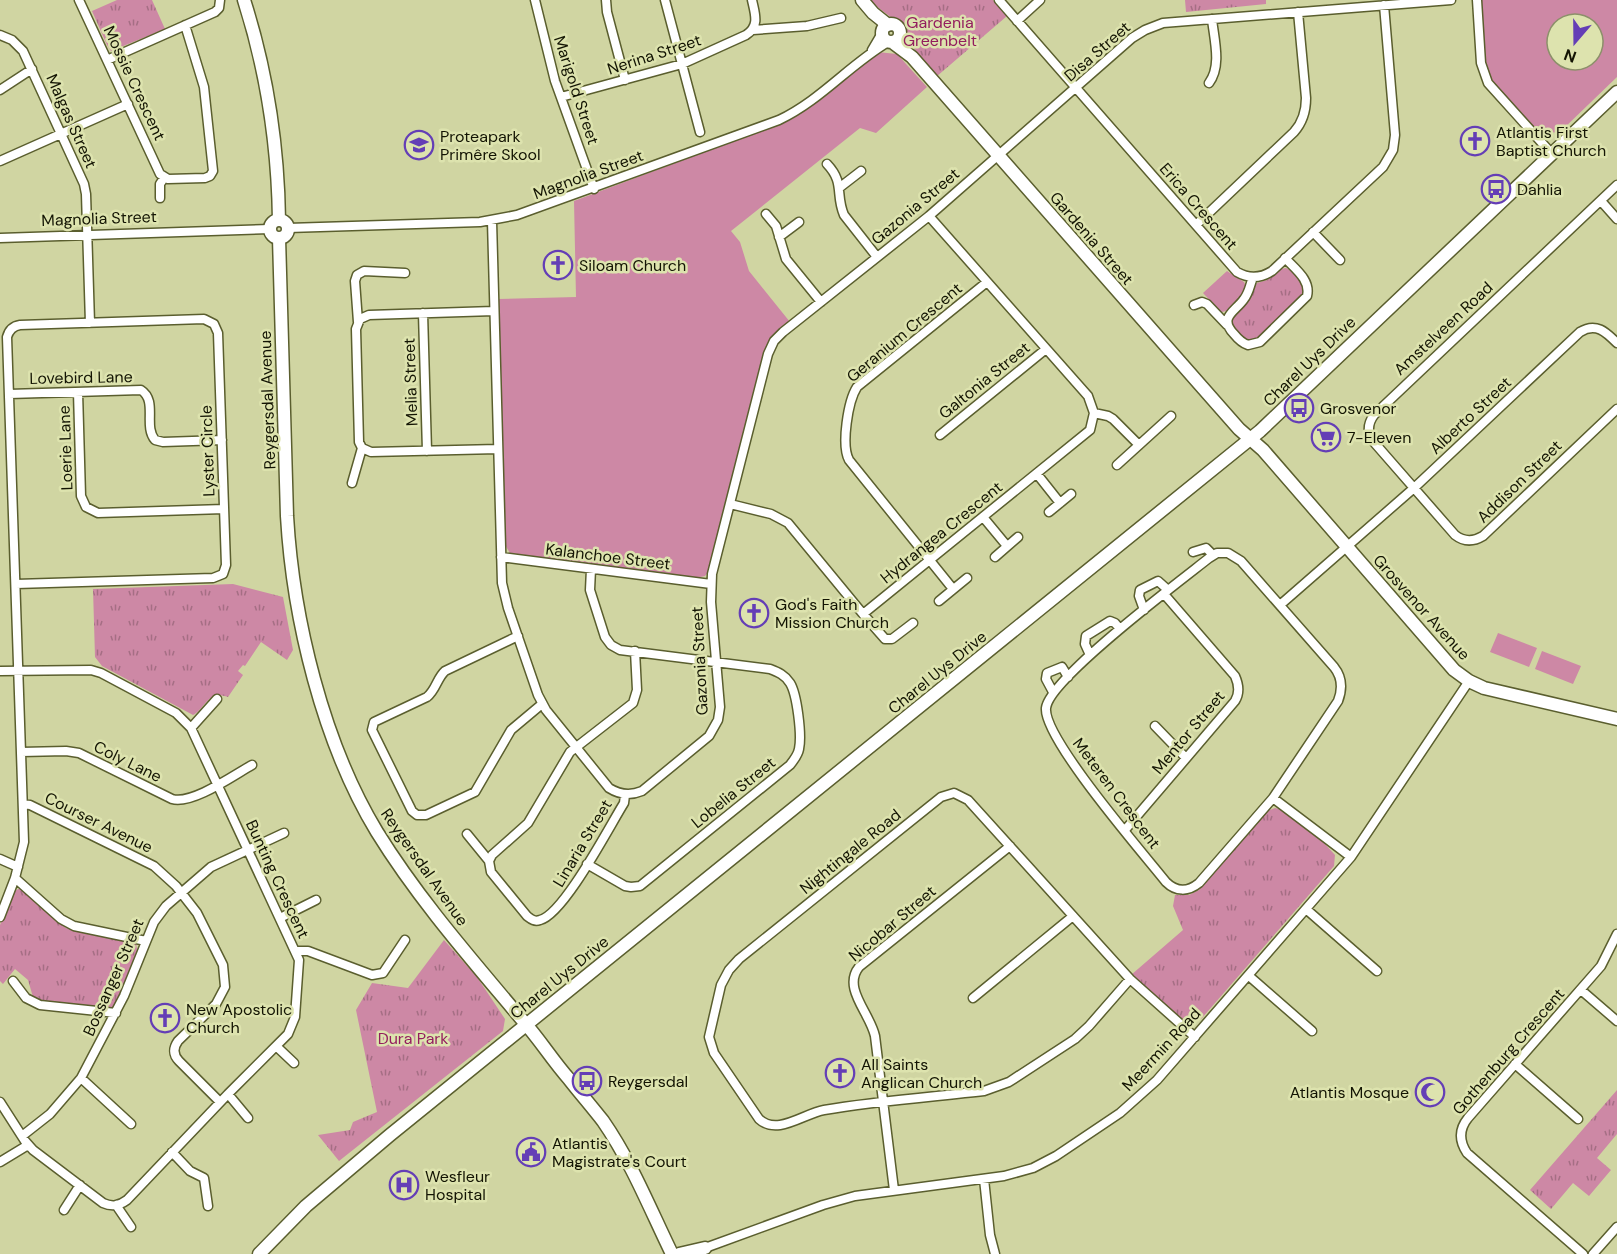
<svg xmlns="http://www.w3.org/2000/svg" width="1617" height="1254" font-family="'DM Sans',sans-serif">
	<defs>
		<pattern id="park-tufts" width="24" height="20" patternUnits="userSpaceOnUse" patternTransform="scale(1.5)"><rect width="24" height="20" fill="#cd88a5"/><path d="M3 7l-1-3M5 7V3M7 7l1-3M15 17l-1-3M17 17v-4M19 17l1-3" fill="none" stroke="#a56e84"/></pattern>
	</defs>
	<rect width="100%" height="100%" fill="#d0d5a2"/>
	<path fill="#cd88a5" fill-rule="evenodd" d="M1482 0H1617V77L1561 131C1553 134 1546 132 1539 130 1530 127 1493 84 1489 74 1482 55 1481 21 1482 0ZM1557 24H1593V60H1557Z
		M877 52 897 54 927 87 876 133 860 128 731 231 740 242 749 271 790 322 774 334 764 352 709 571 705 576 696 578 510 553 505 545 498 299 576 297 574 201 782 123 822 99Z
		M1227 271 1244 282 1246 286C1242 298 1234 311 1221 312L1203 293Z
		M1498 633 1537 648 1529 667 1490 652Z
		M1542 651 1581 666 1573 684 1535 669Z"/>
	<path fill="url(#park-tufts)" d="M117 0H152L165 29 111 51 107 45 92 11Z
		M868 0H993L1007 16 936 77 919 57 900 24Z
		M1185 0H1266V4L1186 12Z
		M1286 268C1297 273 1304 283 1305 294L1257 340 1252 342 1244 340 1231 323 1232 317 1246 302 1257 283 1267 280 1280 269Z
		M233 584 283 597 293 650 287 660 261 642 245 666 243 665 238 671 243 675 228 697C225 696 221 695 218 695 207 696 202 711 193 715L102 666 95 657 93 589Z
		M1275 808 1283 810 1326 842 1325 844 1335 855 1334 866 1202 1018 1195 1022 1183 1020 1131 975 1183 930 1173 906 1175 895H1189L1199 890 1267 811Z
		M20 888 66 928 136 943 137 950 114 1008 42 1002 33 997 28 980 15 969 3 984 0 981V925L13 892Z
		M444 940 477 977 505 1019 503 1031 339 1161 318 1135 350 1130 353 1122 377 1112 356 1010 372 983 408 988Z
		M1617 1090V1134L1597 1158 1611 1170 1589 1196 1573 1183 1551 1209 1530 1190Z"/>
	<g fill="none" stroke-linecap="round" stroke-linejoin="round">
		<g stroke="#5a5e2e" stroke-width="11">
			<path id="street" d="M79 0 160 174 168 179 205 178 210 176 213 171 204 87 185 25
				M535 0 555 81 594 189
				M606 0 607 12 625 80
				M665 0 700 132
				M999 0 1237 272C1249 279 1261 278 1272 271L1383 167 1393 150 1395 135 1384 5
				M1477 0 1481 63 1488 83 1552 154
				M1017 21 1040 0
				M753 30 807 26 841 18
				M0 35 12 40 23 51 84 184 86 194 90 323
				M872 50 882 33
				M107 60 215 12 219 8 220 0
				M1209 83C1222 66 1214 39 1212 19
				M0 90 32 69
				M561 97 682 64 746 35C760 26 755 14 752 0
				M0 161 128 104
				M827 164C845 183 835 194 844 215L877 257
				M1617 185 1374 415C1368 423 1367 431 1372 440L1455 535C1464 542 1473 542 1483 536L1617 409
				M839 188 861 171
				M160 198V184L164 178
				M1601 201 1617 219
				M766 214 776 226 786 259 821 302
				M492 221 502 583 508 608 538 695 546 710 609 788C620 795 630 796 642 791L709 736 718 720 720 707 711 602 712 574 768 354 774 341 783 332 929 216 1132 38 1145 30 1163 23 1451 0
				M1196 225 1294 132C1303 122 1306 111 1306 98L1298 12
				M288 228 480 222 517 215 779 120C821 100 849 65 888 42
				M1313 232 1340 260
				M779 237 799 222
				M0 238 270 229
				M1253 277C1250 285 1249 293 1244 299 1235 312 1218 317 1234 334 1238 339 1242 343 1248 345L1260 342 1307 296C1311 280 1295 269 1285 258
				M1194 305 1202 302 1207 304 1227 325
				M494 311 369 315 360 319 356 329 359 442 362 448 371 452 498 449
				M423 313 427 451
				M358 322 355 281 357 275 364 271 405 273
				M78 392 81 496 86 507 98 513 224 509
				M9 394 141 390C158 401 143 426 155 440L163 442 222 440
				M1094 413 1108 416 1113 419 1139 445
				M940 435 1046 349
				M1117 465 1171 416
				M1037 474 1060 503
				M352 483 362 448
				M730 504 771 514 788 523 863 614 1090 430 1094 413 1088 396 929 216
				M1049 512 1071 494
				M983 517 1007 546
				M1193 552 1206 548 1213 555
				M1217 553H1228L1241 561 1334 667C1342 677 1343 688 1338 701L1273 798 1199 883C1188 892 1176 892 1166 882 1143 853 1043 738 1046 708 1049 679 1180 581 1209 558Z
				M501 557 711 584
				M995 557 1018 537
				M953 589 849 460C841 445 848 401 857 387L987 282
				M939 601 967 578
				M1280 605 1414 488 1580 332C1596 322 1606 332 1617 343
				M1144 610 1139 596 1140 590 1158 581 1168 590
				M863 614 885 639H892L913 623
				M518 636 445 671C437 678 436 690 427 697L374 722 372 730 412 811 417 815H426L475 792 511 730 542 704
				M1090 655 1085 644 1086 636 1110 621 1115 623 1120 629
				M0 671 91 670 101 673 176 713 191 728 299 960 295 1017 288 1034 228 1094 127 1200C119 1206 112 1207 103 1203L33 1150 25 1141 0 1102
				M1053 692 1046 679 1047 673 1062 667 1068 677
				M1155 726 1186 758
				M191 728 217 699
				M21 752 66 751 79 753 172 799C192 805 234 775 252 765
				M1273 798 1351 857
				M23 804 30 805 154 866 176 886 197 913 223 965 225 987 216 1004 178 1041C173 1048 173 1055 179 1061L220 1102
				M1125 830 1235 701C1240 693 1239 685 1235 676L1164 594
				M467 834 489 861 491 872 527 916C531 919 534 922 540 920 564 914 609 827 624 803L625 795
				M0 859 18 867
				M489 861 492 855 528 823 570 752 633 703 637 690 635 651
				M587 864 625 886 631 887 640 886 790 765C794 760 798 755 799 749 802 735 797 694 790 683 785 675 778 672 770 669L620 650 611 645 605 637 590 590 591 569
				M15 878 61 919 74 926 146 941
				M1306 909 1377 971
				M0 917 15 878 24 842 7 337C9 330 13 326 20 325L204 319 214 324 218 333 226 565 223 574 213 578 16 584
				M280 918 316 900
				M295 951H308L372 975 383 973 405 940
				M1249 976 1312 1031
				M1130 979 1089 1026 1075 1039 1009 1082 984 1091C931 1097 876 1101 824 1110 803 1114 777 1136 759 1119L714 1053 709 1037 721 985 729 970 739 959 941 797 954 793 968 800 1130 979 1195 1037
				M13 981 26 998 40 1005 116 1013
				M1581 990 1617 1021
				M973 998 1073 916
				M276 1046 294 1063
				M1515 1064 1578 1119
				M81 1078 131 1124
				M228 1094 248 1118
				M22 1136 50 1114 81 1078 124 996 154 922 166 906 211 867 284 833
				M172 1152 190 1171 204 1178 208 1206
				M0 1162 28 1145
				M984 1179 990 1235 995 1254
				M894 1190 875 1036C870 1013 842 988 859 967L1010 846
				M116 1205 131 1227
				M64 1210 80 1185
				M705 1248 823 1205 855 1196 1004 1176 1033 1168 1056 1156 1120 1113 1157 1080 1351 857 1469 681
				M1583 1254 1467 1153C1459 1141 1459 1129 1468 1118L1601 966 1617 934
				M1593 1254 1617 1227"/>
		</g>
		<g stroke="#5a5e2e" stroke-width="15">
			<path id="secondary" d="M244 0C267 72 278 145 279 220
				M862 0 873 13 888 25
				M882 33a9 9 0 1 1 18 0a9 9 0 1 1-18 0Z
				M892 42 912 57 1202 387 1239 429 1263 450 1454 670 1469 681 1484 688 1617 719
				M270 229a9 9 0 1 1 18 0a9 9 0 1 1-18 0Z
				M279 238 287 516C293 619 323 743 377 832 419 900 473 961 524 1022 540 1040 553 1061 569 1079 580 1093 592 1107 603 1121 632 1163 650 1209 672 1254
				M259 1254 306 1206 390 1135 1260 431 1617 92
				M679 1254 705 1248"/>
		</g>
		<use href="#street" stroke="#fff" stroke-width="8"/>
		<use href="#secondary" stroke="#fff" stroke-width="12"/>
	</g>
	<defs>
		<g id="church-ring" transform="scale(1.5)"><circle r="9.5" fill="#dde3ae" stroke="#643eb6" stroke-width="1.5"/><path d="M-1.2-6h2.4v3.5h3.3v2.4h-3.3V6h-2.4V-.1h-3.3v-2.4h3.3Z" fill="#643eb6"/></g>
		<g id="school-ring" transform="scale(1.5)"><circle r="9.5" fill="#dde3ae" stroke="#643eb6" stroke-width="1.5"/><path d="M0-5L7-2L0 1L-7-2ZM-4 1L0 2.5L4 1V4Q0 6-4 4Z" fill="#643eb6"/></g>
		<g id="bus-ring" transform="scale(1.5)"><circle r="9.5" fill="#dde3ae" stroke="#643eb6" stroke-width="1.5"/><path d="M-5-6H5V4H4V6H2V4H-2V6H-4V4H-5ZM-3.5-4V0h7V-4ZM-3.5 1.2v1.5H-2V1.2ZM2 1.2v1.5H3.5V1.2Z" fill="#643eb6"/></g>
		<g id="supermarket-ring" transform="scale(1.5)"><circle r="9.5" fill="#dde3ae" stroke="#643eb6" stroke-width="1.5"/><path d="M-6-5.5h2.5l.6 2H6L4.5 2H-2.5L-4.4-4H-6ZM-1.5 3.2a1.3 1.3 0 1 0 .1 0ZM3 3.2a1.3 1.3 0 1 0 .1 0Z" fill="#643eb6"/></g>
		<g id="mosque-ring" transform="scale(1.5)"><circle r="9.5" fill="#dde3ae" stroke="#643eb6" stroke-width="1.5"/><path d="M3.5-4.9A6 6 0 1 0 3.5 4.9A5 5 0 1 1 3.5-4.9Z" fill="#643eb6"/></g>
		<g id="civic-ring" transform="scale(1.5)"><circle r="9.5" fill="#dde3ae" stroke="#643eb6" stroke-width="1.5"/><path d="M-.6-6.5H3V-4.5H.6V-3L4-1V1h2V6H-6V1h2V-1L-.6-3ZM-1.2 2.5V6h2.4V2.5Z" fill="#643eb6"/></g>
		<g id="hospital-ring" transform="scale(1.5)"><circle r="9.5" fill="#dde3ae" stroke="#643eb6" stroke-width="1.5"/><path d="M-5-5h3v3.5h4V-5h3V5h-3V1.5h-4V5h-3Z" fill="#643eb6"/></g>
	</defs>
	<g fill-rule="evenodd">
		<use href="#church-ring" x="1475" y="141"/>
		<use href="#school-ring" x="419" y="145"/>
		<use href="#bus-ring" x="1496" y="189"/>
		<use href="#church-ring" x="558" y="265"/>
		<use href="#bus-ring" x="1299" y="408"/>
		<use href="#supermarket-ring" x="1326" y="437"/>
		<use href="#church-ring" x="754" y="613"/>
		<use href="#church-ring" x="165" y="1018"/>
		<use href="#church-ring" x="840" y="1073"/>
		<use href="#bus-ring" x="587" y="1081"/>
		<use href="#mosque-ring" x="1430" y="1092"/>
		<use href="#civic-ring" x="531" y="1152"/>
		<use href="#hospital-ring" x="404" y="1185"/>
	</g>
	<g text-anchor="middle" stroke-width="5" stroke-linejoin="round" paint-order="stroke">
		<g font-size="16" fill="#931d5e" stroke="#dde3ae">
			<text x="940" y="28">Gardenia<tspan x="940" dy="18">Greenbelt</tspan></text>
			<text x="413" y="1044">Dura Park</text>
		</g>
		<g font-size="16" fill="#131403" stroke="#dde3ae">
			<text transform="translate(1097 51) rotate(-41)" y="6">Disa Street</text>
			<text transform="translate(654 54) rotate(-18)" y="6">Nerina Street</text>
			<text transform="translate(135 83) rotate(65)" y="6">Mossie Crescent</text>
			<text transform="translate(577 90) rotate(72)" y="6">Marigold Street</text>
			<text transform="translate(72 121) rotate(66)" y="6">Malgas Street</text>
			<text transform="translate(588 174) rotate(-20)" y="6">Magnolia Street</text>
			<text transform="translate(915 206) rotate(-40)" y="6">Gazonia Street</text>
			<text transform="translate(1199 206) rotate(49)" y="6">Erica Crescent</text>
			<text transform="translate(99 218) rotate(-2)" y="6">Magnolia Street</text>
			<text transform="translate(1092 238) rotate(49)" y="6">Gardenia Street</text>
			<text transform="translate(1443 328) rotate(-43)" y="6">Amstelveen Road</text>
			<text transform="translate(904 332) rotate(-40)" y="6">Geranium Crescent</text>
			<text transform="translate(1309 361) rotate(-44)" y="6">Charel Uys Drive</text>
			<text transform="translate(81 377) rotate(-1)" y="6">Lovebird Lane</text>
			<text transform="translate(984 380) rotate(-39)" y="6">Galtonia Street</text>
			<text transform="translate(410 382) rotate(-92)" y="6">Melia Street</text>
			<text transform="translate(267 400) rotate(-92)" y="6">Reygersdal Avenue</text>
			<text transform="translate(1470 415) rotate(-43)" y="6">Alberto Street</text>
			<text transform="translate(65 448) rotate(-92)" y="6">Loerie Lane</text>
			<text transform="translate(207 451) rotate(-92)" y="6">Lyster Circle</text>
			<text transform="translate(1519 481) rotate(-44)" y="6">Addison Street</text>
			<text transform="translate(941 532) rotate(-39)" y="6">Hydrangea Crescent</text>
			<text transform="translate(608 556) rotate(7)" y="6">Kalanchoe Street</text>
			<text transform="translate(1422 607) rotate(48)" y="6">Grosvenor Avenue</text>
			<text transform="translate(699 661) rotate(-93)" y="6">Gazonia Street</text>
			<text transform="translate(937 672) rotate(-39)" y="6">Charel Uys Drive</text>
			<text transform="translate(1188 732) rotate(-50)" y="6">Mentor Street</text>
			<text transform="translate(128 761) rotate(26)" y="6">Coly Lane</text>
			<text transform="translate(733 792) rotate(-39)" y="6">Lobelia Street</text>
			<text transform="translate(1117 793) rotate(53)" y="6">Meteren Crescent</text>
			<text transform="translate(99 822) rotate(26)" y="6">Courser Avenue</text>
			<text transform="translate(582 843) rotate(-59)" y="6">Linaria Street</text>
			<text transform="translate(850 851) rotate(-39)" y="6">Nightingale Road</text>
			<text transform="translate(425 867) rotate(55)" y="6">Reygersdal Avenue</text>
			<text transform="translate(278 879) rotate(65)" y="6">Bunting Crescent</text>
			<text transform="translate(892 923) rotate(-40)" y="6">Nicobar Street</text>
			<text transform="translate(113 977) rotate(-66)" y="6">Bossanger Street</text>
			<text transform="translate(559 977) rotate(-39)" y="6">Charel Uys Drive</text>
			<text transform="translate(1161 1049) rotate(-47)" y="6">Meermin Road</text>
			<text transform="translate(1508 1051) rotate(-49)" y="6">Gothenburg Crescent</text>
		</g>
		<g font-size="16" fill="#131403" stroke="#dde3ae" text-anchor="start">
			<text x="1496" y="138">Atlantis First<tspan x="1496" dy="18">Baptist Church</tspan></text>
			<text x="440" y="142">Proteapark<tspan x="440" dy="18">Primêre Skool</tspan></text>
			<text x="1517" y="195">Dahlia</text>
			<text x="579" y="271">Siloam Church</text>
			<text x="1320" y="414">Grosvenor</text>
			<text x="1347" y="443">7-Eleven</text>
			<text x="775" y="610">God's Faith<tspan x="775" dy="18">Mission Church</tspan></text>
			<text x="186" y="1015">New Apostolic<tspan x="186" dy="18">Church</tspan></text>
			<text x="861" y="1070">All Saints<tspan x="861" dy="18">Anglican Church</tspan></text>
			<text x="608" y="1087">Reygersdal</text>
			<text x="1409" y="1098" text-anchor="end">Atlantis Mosque</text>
			<text x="552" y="1149">Atlantis<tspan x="552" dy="18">Magistrate's Court</tspan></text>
			<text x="425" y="1182">Wesfleur<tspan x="425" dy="18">Hospital</tspan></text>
		</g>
	</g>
	<g transform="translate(1575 42) rotate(200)"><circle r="28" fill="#dde3ae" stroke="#8c906a" stroke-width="1.5"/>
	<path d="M0-4.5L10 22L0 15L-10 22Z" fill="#643eb6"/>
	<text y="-9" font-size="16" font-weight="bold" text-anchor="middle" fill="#131403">N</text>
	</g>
</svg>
